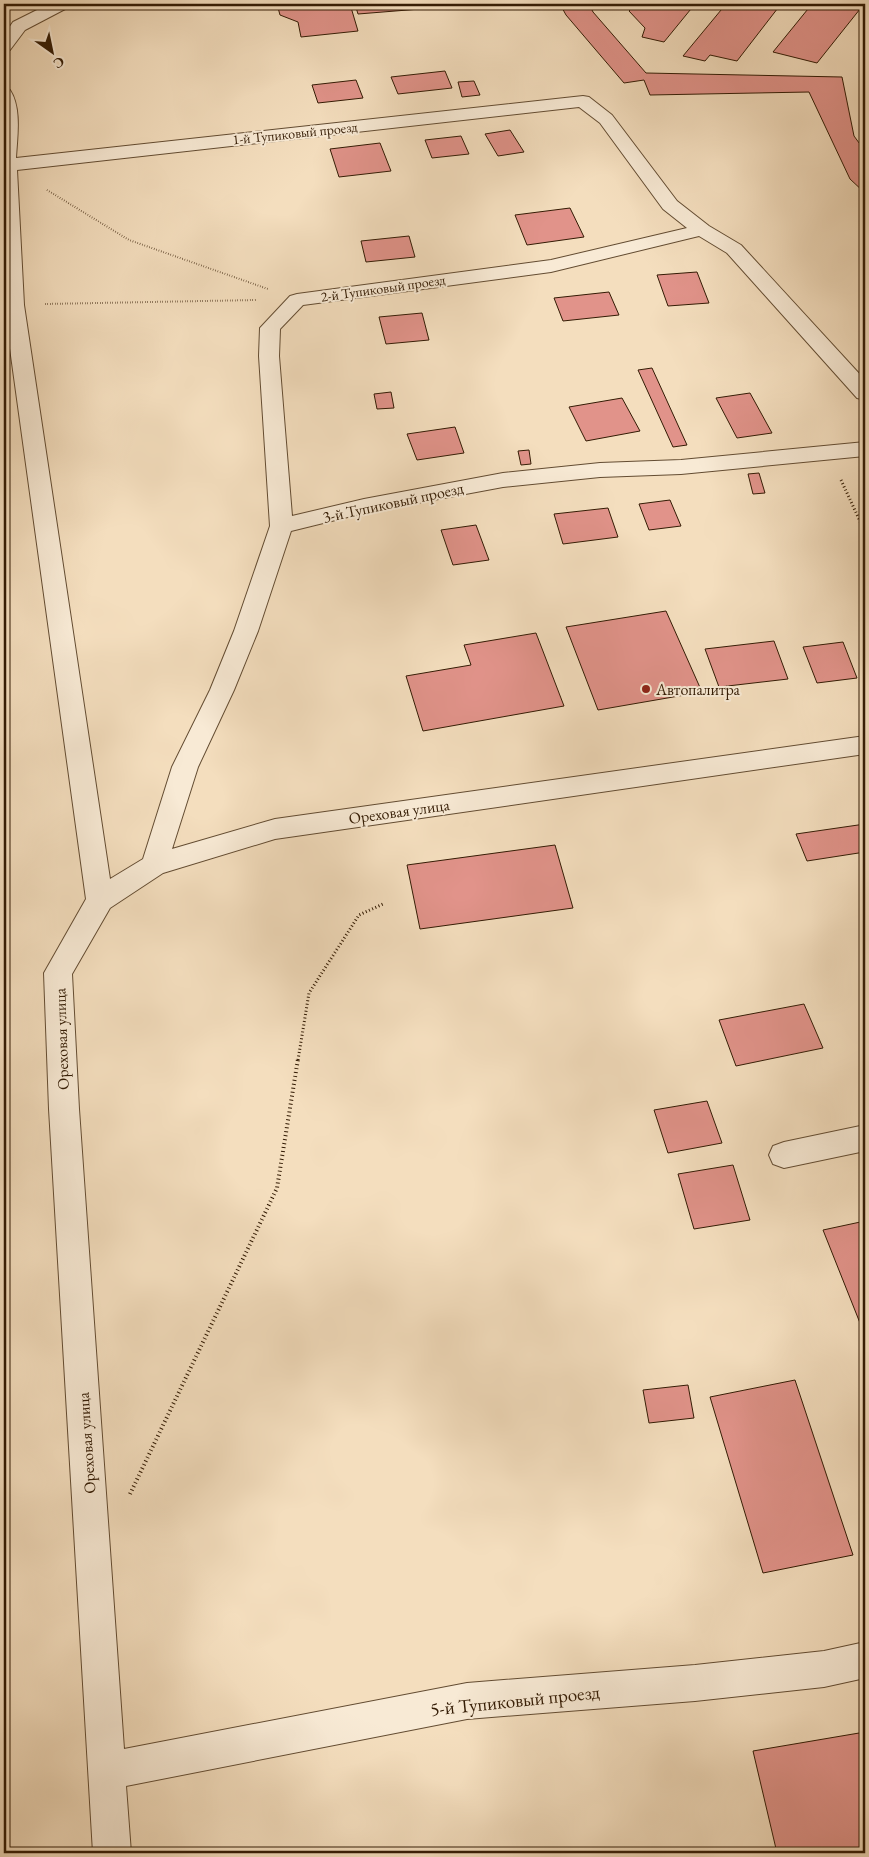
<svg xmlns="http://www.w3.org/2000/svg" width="869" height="1857" font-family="'EB Garamond',serif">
	<rect width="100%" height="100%" fill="#f4debe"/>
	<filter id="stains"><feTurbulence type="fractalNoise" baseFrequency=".004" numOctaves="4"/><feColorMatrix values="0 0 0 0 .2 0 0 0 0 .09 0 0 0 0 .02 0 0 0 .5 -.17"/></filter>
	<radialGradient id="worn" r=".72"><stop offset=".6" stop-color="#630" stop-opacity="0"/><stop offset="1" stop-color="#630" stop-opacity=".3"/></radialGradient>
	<path fill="#e1938a" stroke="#331b04" d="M277 4H350L358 31 301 37 298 22 280 15Z
		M355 4H482L358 14Z
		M560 4H589L593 12 646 73 842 77 854 136 865 151V193L850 179 809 92 650 95 644 80 624 83 566 15Z
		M636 4H695L664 42 642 37 645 28 629 11Z
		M726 4H781L737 61 710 55 705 61 683 56Z
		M812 4H864L817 63 773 52Z
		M445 71 452 88 398 94 391 77Z
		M356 80 363 98 318 103 312 85Z
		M474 81 480 95 462 97 458 82Z
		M510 130 524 152 498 156 485 134Z
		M461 136 469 154 432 158 425 140Z
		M380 143 391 171 339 177 330 149Z
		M570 208 584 237 527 245 515 215Z
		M409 236 415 257 366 262 361 241Z
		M697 272 709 303 668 306 657 275Z
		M609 292 619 315 563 321 554 298Z
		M422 313 429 340 386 344 379 317Z
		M652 368 687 445 673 447 638 370Z
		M391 392 394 408 377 409 374 394Z
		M750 393 772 433 737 438 716 398Z
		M622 398 640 431 586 441 569 407Z
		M455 427 464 453 417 460 407 434Z
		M529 450 531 464 521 465 518 451Z
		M759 473 765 493 753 494 748 474Z
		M670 500 681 526 649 530 639 504Z
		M608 508 618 537 563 544 554 514Z
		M476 525 489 560 453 565 441 530Z
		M666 611 702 692 598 710 566 627Z
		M536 633 564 706 423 731 406 676 471 665 464 645Z
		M774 641 788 679 719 687 705 649Z
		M843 642 857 678 817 683 803 647Z
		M865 824V852L807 861 796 834Z
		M555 845 573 908 420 929 407 865Z
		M804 1004 823 1048 736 1066 719 1020Z
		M707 1101 722 1143 668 1153 654 1110Z
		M733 1165 750 1220 694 1229 678 1174Z
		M865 1221V1321L860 1323 823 1230Z
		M795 1380 853 1555 763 1573 710 1397Z
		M688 1385 694 1418 649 1423 643 1390Z
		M865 1732V1853H777L753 1751Z"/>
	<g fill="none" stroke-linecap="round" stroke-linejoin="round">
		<g stroke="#634c32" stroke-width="2">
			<path id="minor" d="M49 4H69L67 8 25 30 10 50 4 51V35L13 22Z
				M4 89 10 90C22 108 17 138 16 158L583 96 589 97 612 115 677 201 709 226 741 245 865 380V400L857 398 727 253 699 236 551 272 303 305 280 329 279 356 292 516 364 499 503 473 600 463 681 460 865 442V456L681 474 600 477 503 487 364 513 291 531 258 631 234 690 198 767 172 849 275 819 865 736V754L275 839 163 873 110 908 72 974 79 1109 124 1749 467 1683 695 1665 824 1651 865 1642V1678L824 1687 695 1701 467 1719 126 1786 131 1853H93L49 1109 44 973 86 899 4 305ZM579 107 600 123 663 209 687 228 551 260 297 294 290 296 260 328 259 356 270 526 234 631 210 690 172 767 143 859 110 879 24 305 17 170Z
				M865 1125V1151L784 1168 773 1164 769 1155 773 1146 784 1142Z"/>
		</g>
		<path stroke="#331b04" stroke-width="2" stroke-dasharray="0.5 2" stroke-linecap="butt" d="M47 190 129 240 268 289
			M45 304 256 300"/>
		<path stroke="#331b04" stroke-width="3" stroke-dasharray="1 2.5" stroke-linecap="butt" d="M841 480 865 532
			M298 1060 309 993 359 915 383 904"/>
		<path stroke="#331b04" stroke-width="4" stroke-dasharray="1 3" stroke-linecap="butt" d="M130 1494 277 1188 298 1059"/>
		<use href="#minor" fill="#f8ead5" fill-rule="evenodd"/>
	</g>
	<circle fill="#8f2418" stroke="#f8ead5" stroke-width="2" cx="646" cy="689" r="5"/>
	<g text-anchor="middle" stroke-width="4" stroke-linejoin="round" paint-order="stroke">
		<g font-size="14" fill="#331b04" stroke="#f8ead5">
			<text transform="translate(295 133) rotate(-6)" y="5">1-й Тупиковый проезд</text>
			<text transform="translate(383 288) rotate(-8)" y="5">2-й Тупиковый проезд</text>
		</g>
		<g font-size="16" fill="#331b04" stroke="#f8ead5">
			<text transform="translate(393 502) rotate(-12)" y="6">3-й Тупиковый проезд</text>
			<text transform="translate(399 811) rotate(-8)" y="6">Ореховая улица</text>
			<text transform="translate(61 1039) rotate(-92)" y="6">Ореховая улица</text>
			<text transform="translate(86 1443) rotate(-94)" y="6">Ореховая улица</text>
		</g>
		<g font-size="16" fill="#331b04" stroke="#f8ead5" text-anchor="start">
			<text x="656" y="695">Автопалитра</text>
		</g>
		<g font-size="19" fill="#331b04" stroke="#f8ead5">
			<text transform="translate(515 1700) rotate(-6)" y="7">5-й Тупиковый проезд</text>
		</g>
	</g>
	<rect width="869" height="1857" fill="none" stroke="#f4debe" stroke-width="20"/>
	<rect x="5" y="5" width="859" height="1847" fill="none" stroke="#331b04" stroke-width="2.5"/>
	<rect x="10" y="10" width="849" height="1837" fill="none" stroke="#331b04"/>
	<g transform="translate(52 52) rotate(147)" stroke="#f8ead5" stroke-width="4" paint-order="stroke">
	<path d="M0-4L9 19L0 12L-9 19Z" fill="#331b04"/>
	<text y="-8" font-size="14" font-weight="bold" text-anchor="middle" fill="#331b04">С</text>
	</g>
	<rect width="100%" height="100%" filter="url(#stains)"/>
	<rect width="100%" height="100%" fill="url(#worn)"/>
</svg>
